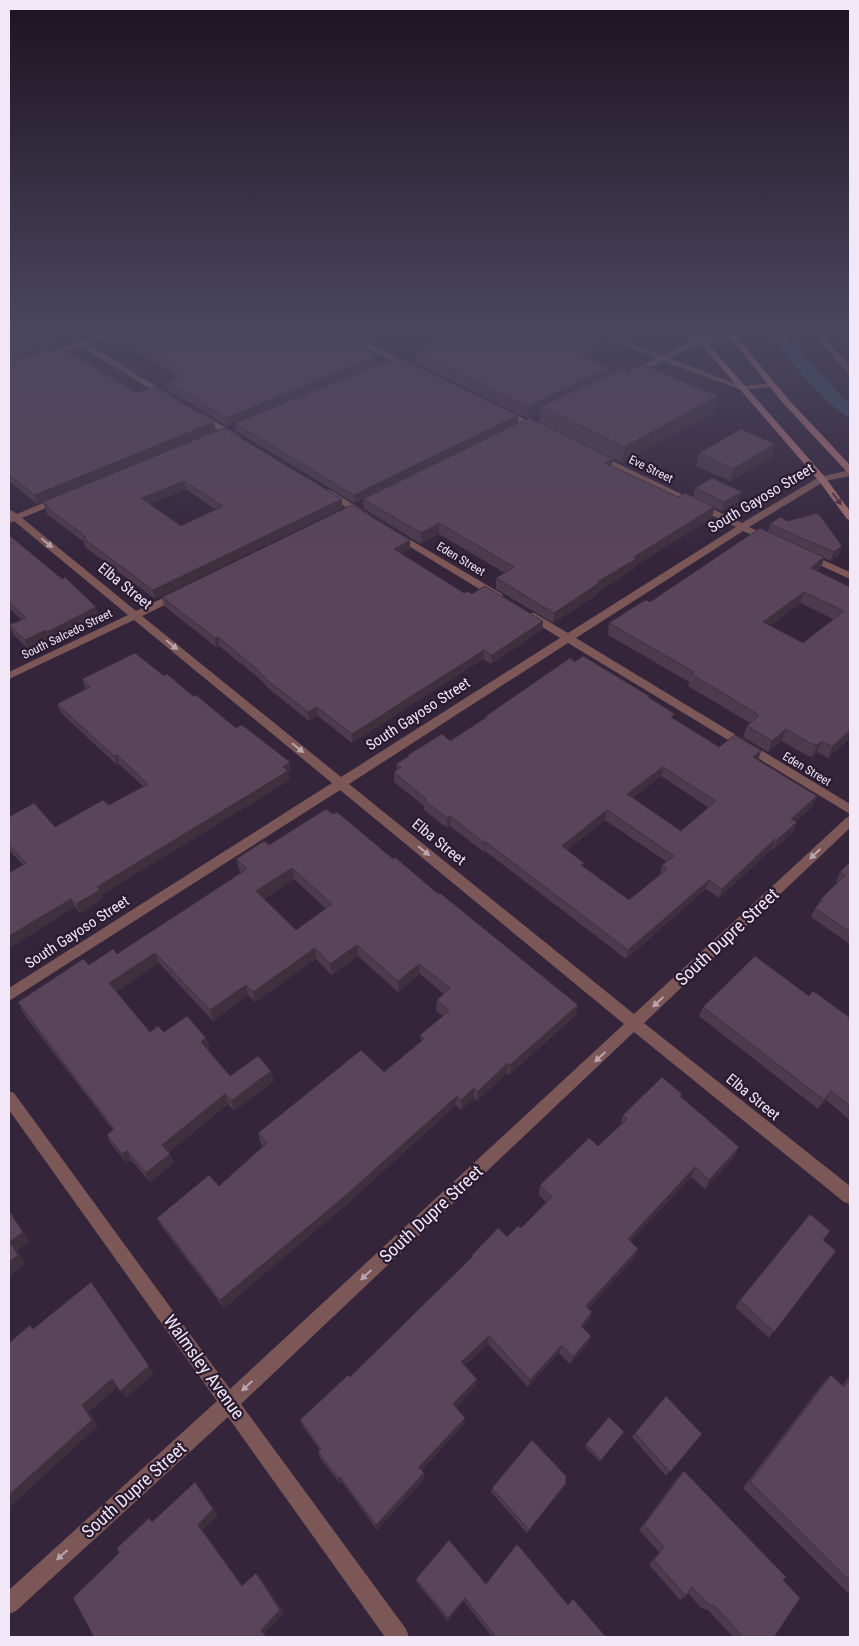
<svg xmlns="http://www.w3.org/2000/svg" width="859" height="1646" font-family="'Roboto Condensed',sans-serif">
	<rect width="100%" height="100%" fill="#34253b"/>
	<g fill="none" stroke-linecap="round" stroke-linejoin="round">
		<path fill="#344e65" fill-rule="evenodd" d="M766 329H781L841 396 850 404V417C832 413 778 347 766 329Z"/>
		<path fill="#7c5757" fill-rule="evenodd" d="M55 329H63L83 341 118 329H129L88 344 170 395 163 397 82 347 47 357V353L77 343Z
			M331 329H340L419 369 412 371Z
			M583 329H593L663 356 693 341 662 329H672L700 339 736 336V340H733L701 343 669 358 742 386 771 383 775 385 771 387 741 390 663 361 625 380H619V376L657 358Z
			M810 329H817L850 366V372H847Z
			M499 409H505L542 428 535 430 499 413Z
			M197 414H203L241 437 234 439 197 418Z
			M594 455H600L742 523 819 477 850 470V476L825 481 749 527 771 537V541H765L743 531 576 638 850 804V814L568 643 349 784 634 1014 846 818 850 816V828L644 1023 850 1186V1204L844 1202 634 1032 241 1404 406 1629 409 1637H385L228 1417 16 1611 9 1614V1590L217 1401 9 1110V1091L14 1093 230 1389 624 1024 340 790 9 1001V988L332 783 134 620 9 679V672L128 615 14 521 9 523V509L17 514 57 497H63V501L22 518 136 611 173 593H181V597L142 616 341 777 560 638 526 617 525 615 526 613H534L568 633 736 527 594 459Z
			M329 490 332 491 370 515 365 518 362 517 326 495V491Z
			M397 532 502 594 503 596 498 599 494 598 394 537V533Z
			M807 553 850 572V579L804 558V554Z"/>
		<path fill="#a96f6f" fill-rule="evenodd" d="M688 329H695L825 477 850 511V520L847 519 819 481Z
			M723 329H730L789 400 850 465V473L847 472 783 403Z"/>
	</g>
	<path fill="#4d3a4d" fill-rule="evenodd" d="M9 329 51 342 53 349 136 393 214 422 215 431 37 504 9 481Z
		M91 329H323L378 364 227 426 168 390 167 382 175 379 172 377 171 372 126 346 123 347 108 339 107 331 99 334Z
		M405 329H578L577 336 600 345 599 356 591 360 609 368 608 375 715 412 622 463 539 423 540 412 528 418 415 363 414 352 442 340V337L432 341Z
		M828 329H850V352L849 351Z
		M518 415V423L354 503 236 431 235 423Z
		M224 428 342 508 155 599 85 547 84 542 47 514 43 502ZM186 489 216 510 181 526 150 504Z
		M775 444 772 457 730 481 696 466 699 453Z
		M612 466 678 497H693L695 488 739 501 722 511 714 508 712 518 635 566 634 569 598 592V594L553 623 496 589V578L505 573 439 534 421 544 364 509 363 499Z
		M780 517 839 555 830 561 824 558 821 568 817 571 850 587V738L828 758 817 752 812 757 806 755 782 741 768 752 743 737 747 726 750 723 688 686 689 682 608 635 609 623 650 602 768 531 770 524ZM801 603 833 619 803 643 770 626Z
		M9 535 98 616 50 640 49 639 28 649 13 634 9 625 22 620 9 608Z
		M410 549 401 554 464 593 472 594 543 621 542 630 491 664 483 659 352 743 318 716 309 721 269 689 260 679 219 646 216 647 164 606 162 597Z
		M575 662 649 696V697L674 719 719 747 761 751 758 760 813 806 795 822H797L793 832 773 850 772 849 719 898 706 889 626 959 485 851 484 852 450 826 447 828 424 810V806L394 782V772L397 770 396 764 408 757V755L450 741 485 718 486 716ZM661 776 709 808 681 831 633 798ZM605 820 667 862 662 865 660 874 629 900 583 866 567 850Z
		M164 676 193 696 291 771 288 773 290 780 101 895 103 898 80 913 75 907 9 948V873L23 865 9 850V817L55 827 109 805 143 786 119 764 117 765 61 713 57 704 86 689 85 688 82 679Z
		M333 814 393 859 578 1005 576 1015 509 1075 507 1073 477 1101 474 1098 461 1110 456 1105 346 1205 224 1308 161 1226 157 1218 219 1186 263 1146 260 1142 258 1133 384 1072 421 1041 420 1035 443 1016 436 1011 437 1000 444 994 420 974 398 992 358 956 332 975 316 959 255 1002 248 995 213 1021 159 963 116 992 150 1032H164L210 1048 208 1049 230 1076 271 1071 274 1081 234 1111 228 1104 169 1152 174 1163 150 1182 131 1160 127 1163 111 1144 107 1135 113 1130 23 1013 18 1002 89 965 117 954 241 873 239 870 236 859 269 845ZM294 879 326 909 296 930 264 899Z
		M850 862V944L811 917 815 908 817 906 820 900 838 882 836 881 840 872Z
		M809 996 850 1020V1120L826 1100 818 1109 699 1016 703 1007Z
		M682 1094 681 1097 734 1157 705 1189 691 1177 631 1241 638 1249 635 1257 588 1309 589 1320 583 1328 588 1344 570 1364 559 1353 528 1387 488 1344 464 1366 477 1379 476 1386 456 1407 464 1424 422 1470 424 1479 377 1530 342 1482 340 1484 320 1458 318 1452 320 1450 303 1427 300 1420 350 1377 472 1257V1255L507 1237 521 1228 546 1202 539 1195 540 1185 598 1146 620 1126 623 1115Z
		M823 1240 836 1251 769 1338 735 1307 740 1300Z
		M831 1375 842 1386 850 1375V1595L743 1488 823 1383Z
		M635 1433 702 1434 666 1476 632 1437Z
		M622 1434 600 1462 585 1447 586 1444Z
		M684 1471 783 1580 774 1637H733L708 1610 701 1608 688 1593 686 1596 680 1600 649 1565 659 1552 639 1530 678 1477Z
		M566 1483 564 1487 527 1533 491 1492 492 1488Z
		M416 1579 486 1584 568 1605 606 1637H492L464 1601 448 1621 417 1583Z"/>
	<path fill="#3f303e" d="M98 329H112L99 334Z
		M443 329H462L442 335V337L432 341V334Z
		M572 329H578L577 338 567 331Z
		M125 338 126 346 123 347 122 339Z
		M51 342 53 349 9 365V356Z
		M600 345 599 356 578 366 579 354Z
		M378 356V364L227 426 226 418Z
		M609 368 608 379 541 407 540 412 528 418 529 406Z
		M718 396 715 412 622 463 624 447Z
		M518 415V423L354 503V495Z
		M214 422 215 431 37 504 35 495Z
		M775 444 772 457 730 481 733 469Z
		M613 459 611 469 605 463Z
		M184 481 186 489 143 507 141 498Z
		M742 492 739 501 722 511 724 502Z
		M342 499V508L155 599 153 590Z
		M714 507 712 518 635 566 634 569 598 592V594L553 623 554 613 634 557Z
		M439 523V534L421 544V533Z
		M410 540V549L394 558V549Z
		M842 546 839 555 830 561 834 552Z
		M824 557 821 568 808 579 811 568Z
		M804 592 801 603 760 633 763 622Z
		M96 607 98 616 50 640 47 632Z
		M543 621 542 630 491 664 492 655Z
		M46 630 49 639 28 649 25 640Z
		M218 637 219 646 216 647 215 638Z
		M484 650 483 659 352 743V734Z
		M317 707 318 716 309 721 308 712Z
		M786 729 782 741 768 752 772 741Z
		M850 730V738L828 758 832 747Z
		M822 741 817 752 812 757 817 745Z
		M761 751 758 760 753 757Z
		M117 755 119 764 117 765 114 756Z
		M290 762 291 771 288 773 290 780 101 895 103 898 80 913 76 904 97 887Z
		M663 767 661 776 626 804 627 794Z
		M817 796 813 806 788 829 791 819Z
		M607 810 605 820 560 856 562 846Z
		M450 816V826L447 828V818Z
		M797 822 793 832 773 850 777 840Z
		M775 839 772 849 719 898 722 889Z
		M486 842 485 851 484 852 485 843Z
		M292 868 294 879 259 902 256 891Z
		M709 880 706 889 626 959 628 950Z
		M71 899 75 907 9 948V936Z
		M357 945 358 956 332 975 330 964Z
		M315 948 316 959 255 1002 253 992Z
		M155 953 159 963 113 994 109 983Z
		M419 964 420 974 398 992V981Z
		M246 985 248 995 213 1021 210 1010Z
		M578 1005 576 1015 509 1075 510 1065Z
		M206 1038 210 1048 204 1052 201 1042Z
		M508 1063 507 1073 477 1101 478 1091Z
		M271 1071 274 1081 234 1111 231 1101Z
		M474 1088V1098L461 1110V1100Z
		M831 1091 826 1100 818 1109 824 1100Z
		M225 1094 228 1104 166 1154 162 1145Z
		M457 1096 456 1105 346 1205 224 1308 220 1300Z
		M739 1147 734 1157 705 1189 709 1180Z
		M127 1151 131 1160 127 1163 122 1154Z
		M170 1154 174 1163 150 1182 146 1173Z
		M695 1167 691 1177 625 1248 628 1239Z
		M9 1210 30 1241 17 1251 26 1263 9 1277 10 1242Z
		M638 1249 635 1257 583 1315 586 1306Z
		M91 1282 154 1374 126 1398 120 1391Z
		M592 1312 589 1320 578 1334 581 1326Z
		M489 1336 488 1344 460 1369 461 1362Z
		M591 1336 588 1344 570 1364 573 1357Z
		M562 1345 559 1353 528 1387 530 1380Z
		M112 1379 118 1387 89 1412 98 1426 9 1508V1495L82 1405Z
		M477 1379 476 1386 453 1411V1404Z
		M465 1418 464 1424 420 1472 419 1467Z
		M424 1473V1479L377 1530 376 1525Z
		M340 1477 342 1482 340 1484 338 1478Z
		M195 1482 200 1488 218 1515 203 1530 246 1590 242 1586 198 1525Z
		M566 1483 564 1487 527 1533 529 1530Z
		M256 1573 260 1577 284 1613 265 1633 268 1637H265L261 1630Z
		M465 1598 464 1601 448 1621V1618Z"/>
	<path fill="#5a4459" stroke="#3f303e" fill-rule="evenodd" d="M9 329H31L51 342 9 356Z
		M111 329H323L378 356 226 418 167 382 182 377 170 369 175 367 125 338 122 339 107 331Z
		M422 329H443L432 334Z
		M455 329H572L567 331 600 345 579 354 609 368 529 406 414 352 448 338 442 335Z
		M840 329H850V340Z
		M61 347 136 393 155 387 214 422 35 495 9 475V363Z
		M403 360 518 415 354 495 235 423 388 361 394 364Z
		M646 366 718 396 624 447 541 407 621 369 632 373Z
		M529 418 613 459 605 463 678 497 685 493 714 507 634 557 636 559 597 582 599 583 554 613 496 578 514 567 439 523 421 533 363 499Z
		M224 428 342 499 153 590 83 538 86 537 45 506 47 505 43 502ZM184 481 223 506 181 526 141 498Z
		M741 429 775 444 733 469 699 453Z
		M712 478 742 492 724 502 695 488Z
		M352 505 410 540 394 549 464 593 467 591 472 594 485 586 543 621 492 655 484 650 352 734 317 707 308 712 267 680 258 670 218 637 215 638 162 597Z
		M818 513 842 546 834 552 770 524 780 517 788 521Z
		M760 528 824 557 811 568 850 587V730L832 747 822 741 817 745 810 743 786 729 772 741 747 726 759 715 691 674 694 672 609 623 642 602 646 600 650 602ZM804 592 844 611 803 643 763 622Z
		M9 535 62 579 65 577 96 607 47 632 46 630 25 640 9 625 26 618 9 602Z
		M135 653 164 676 167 674 193 696 196 695 236 728 242 725 290 762 283 767 288 771 97 887 100 890 76 904 71 899 9 936V873L26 863 9 845V817L34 803 55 827 103 800 109 805 148 784 117 755 114 756 57 704 90 687 82 679Z
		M583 656 649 696 648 697 675 714 671 717 719 747 735 735 761 751 753 757 817 796 791 819 797 822 777 840 775 839 722 889 709 880 628 950 486 842 485 843 450 816 447 818 424 800 426 799 394 772 401 767 396 764 409 756 408 755 442 734 450 741 487 717 486 716 570 658 575 662ZM663 767 716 801 681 831 627 794ZM607 810 674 856 662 865 667 869 629 900 581 865 584 863 562 846Z
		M326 809 333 814 337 812 393 859 395 857 438 894 440 893 578 1005 510 1065 508 1063 478 1091 474 1088 461 1100 457 1096 345 1196 220 1300 157 1218 209 1175 219 1186 267 1143 258 1133 361 1050 384 1072 424 1039 420 1035 449 1011 437 1000 450 988 419 964 398 981 357 945 330 964 315 948 253 992 246 985 210 1010 155 953 109 983 150 1032 158 1026 164 1032 187 1016 206 1038 201 1042 230 1076 258 1056 271 1071 231 1101 225 1094 162 1145 170 1154 146 1173 127 1151 122 1154 107 1135 114 1129 18 1002 83 959 89 965 113 949 117 954 247 869 236 859 264 841 269 845ZM292 868 332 904 296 930 256 891Z
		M850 862V932L815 908 822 901 820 900 845 875 840 872Z
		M755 956 809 996 813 991 849 1017 848 1018 850 1020V1106L831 1091 824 1100 703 1007Z
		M662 1077 682 1094 680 1096 739 1147 709 1180 695 1167 628 1239 638 1249 586 1306 592 1312 581 1326 591 1336 573 1357 562 1345 530 1380 489 1336 461 1362 477 1379 453 1404 465 1418 419 1467 424 1473 376 1525 340 1477 338 1478 318 1452 321 1449 300 1420 348 1375 350 1377 473 1256 472 1255 498 1228 507 1237 518 1226 521 1228 552 1197 540 1185 589 1138 598 1146 627 1119 623 1115Z
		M9 1211 23 1232 10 1242 18 1255 9 1262Z
		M810 1214 830 1231 823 1240 836 1251 774 1332 740 1300Z
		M91 1282 149 1366 120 1391 112 1379 82 1405 92 1420 9 1495V1343L30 1325 33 1329Z
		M831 1375 844 1387 850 1378V1581L750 1482Z
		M666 1396 702 1434 670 1472 635 1433Z
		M609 1417 624 1432 601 1460 586 1444Z
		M532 1440 566 1476V1483L529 1530 492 1488Z
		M684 1471 786 1577 783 1580 800 1598 774 1637H743L715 1606 708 1604 692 1587 686 1596 654 1560 664 1547 644 1525Z
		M195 1482 213 1509 198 1525 242 1586 256 1573 280 1610 261 1630 266 1637H94L73 1598 119 1553 117 1548 149 1518 152 1522Z
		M449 1540 486 1584 517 1544 568 1605 573 1599 606 1637H496L465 1598 448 1618 416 1579Z"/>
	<defs><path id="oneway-solid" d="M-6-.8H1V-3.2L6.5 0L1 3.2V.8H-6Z" transform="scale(1.25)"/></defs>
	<use fill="#503443" href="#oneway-solid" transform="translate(837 499) rotate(53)"/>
	<g fill="#bca6ae">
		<use href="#oneway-solid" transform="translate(47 543) rotate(39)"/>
		<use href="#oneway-solid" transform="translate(172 645) rotate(39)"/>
		<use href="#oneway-solid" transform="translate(298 748) rotate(39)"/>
		<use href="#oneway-solid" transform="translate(424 851) rotate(39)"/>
		<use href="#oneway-solid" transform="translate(815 854) rotate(137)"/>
		<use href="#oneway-solid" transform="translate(658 1002) rotate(137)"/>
		<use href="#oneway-solid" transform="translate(600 1057) rotate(137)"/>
		<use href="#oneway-solid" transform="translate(366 1275) rotate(137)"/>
		<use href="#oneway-solid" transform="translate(247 1386) rotate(137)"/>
		<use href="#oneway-solid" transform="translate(62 1555) rotate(138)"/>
	</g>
	<linearGradient id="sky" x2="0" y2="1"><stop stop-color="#1d1420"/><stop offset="0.59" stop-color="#4a4660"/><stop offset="1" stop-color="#4a4660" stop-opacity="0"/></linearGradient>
	<rect width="859" height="560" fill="url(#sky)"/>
	<g text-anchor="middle" stroke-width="4.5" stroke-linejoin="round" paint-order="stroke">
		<g font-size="12" fill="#f1e7f6" stroke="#2a1b30">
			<text transform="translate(651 469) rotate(26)" y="4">Eve Street</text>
			<text transform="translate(461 559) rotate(31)" y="4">Eden Street</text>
			<text transform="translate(67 634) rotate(-26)" y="4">South Salcedo Street</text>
			<text transform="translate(807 769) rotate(31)" y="4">Eden Street</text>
		</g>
		<g font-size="15" fill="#f1e7f6" stroke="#2a1b30">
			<text transform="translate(761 498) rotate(-31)" y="5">South Gayoso Street</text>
			<text transform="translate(125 586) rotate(39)" y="5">Elba Street</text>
			<text transform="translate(418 714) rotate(-33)" y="5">South Gayoso Street</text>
			<text transform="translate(439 842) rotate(39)" y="5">Elba Street</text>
			<text transform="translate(77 932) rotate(-33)" y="5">South Gayoso Street</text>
			<text transform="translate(753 1097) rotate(39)" y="5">Elba Street</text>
		</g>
		<g font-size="18" fill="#f1e7f6" stroke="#2a1b30">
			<text transform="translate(727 937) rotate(-43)" y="6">South Dupre Street</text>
			<text transform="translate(431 1214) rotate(-43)" y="6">South Dupre Street</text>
			<text transform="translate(204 1367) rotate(54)" y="6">Walmsley Avenue</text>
			<text transform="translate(134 1490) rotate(-42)" y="6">South Dupre Street</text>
		</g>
	</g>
	<rect width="859" height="1646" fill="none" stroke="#f1e7f6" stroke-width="20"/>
</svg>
